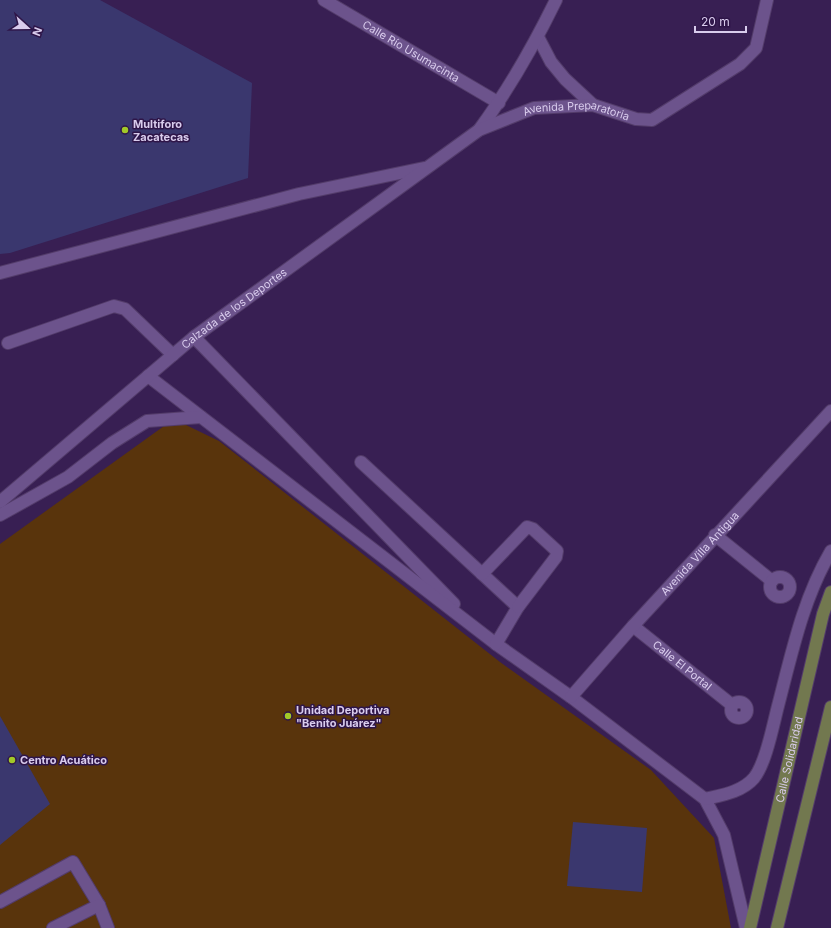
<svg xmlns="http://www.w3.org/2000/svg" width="831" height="928" font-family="Inter,sans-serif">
	<rect width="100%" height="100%" fill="#381f53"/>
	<path fill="#59340c" d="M171 421 184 424 219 441 500 662 651 770 714 838 731 928H0V544Z"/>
	<path fill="#3a376e" d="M0 0H100L252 83 248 178 10 253 0 254Z
		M0 716 50 804 0 845Z
		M573 822 647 828 642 892 567 886Z"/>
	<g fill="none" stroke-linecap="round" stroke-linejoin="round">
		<g stroke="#533c6a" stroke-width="14">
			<g id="minor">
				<path id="s1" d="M324 0 499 103"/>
				<path d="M538 37 551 62 565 79 593 105"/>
				<path d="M479 130C509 89 534 45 556 0"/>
				<path d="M0 273 299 194 424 168"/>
				<path d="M194 337 454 604"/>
				<path d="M8 343 114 306 125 309 173 355"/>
				<path d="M148 376 496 644 571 697 705 799 724 835 746 928"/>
				<path d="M361 462 518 607 496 644"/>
				<path id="s2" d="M0 502 194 337 479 130 534 108 593 105 636 119 652 120 740 64 756 48 767 0"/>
				<path d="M0 515 68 477 112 443 147 421 201 417"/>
				<path d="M715 535 772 581"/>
				<path d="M482 574 527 527 533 529 557 551 556 557 518 607"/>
				<circle cx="780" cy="587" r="10"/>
				<path id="s3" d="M633 626 732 705"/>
				<path id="s4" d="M571 697 633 626 831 411"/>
				<circle cx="739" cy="710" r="8"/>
				<path d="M705 799C722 795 742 792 754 778 766 763 773 725 778 706 792 652 803 599 831 551"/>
				<path d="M0 902 73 862 99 905 108 928"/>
				<path d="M53 928 99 905"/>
			</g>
		</g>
		<g stroke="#533c6a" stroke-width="14">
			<g id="major">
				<path id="s5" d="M750 928 823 614 831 592"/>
				<path d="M777 928 831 707"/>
			</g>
		</g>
		<use href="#minor" stroke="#6c538c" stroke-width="12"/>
		<use href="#major" stroke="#72784f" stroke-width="12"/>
	</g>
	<g fill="#a2c928" stroke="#2e1548" stroke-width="1.5">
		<circle cx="125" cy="130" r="4"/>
		<circle cx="288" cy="716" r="4"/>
		<circle cx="12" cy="760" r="4"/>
	</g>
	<g text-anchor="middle" stroke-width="3" stroke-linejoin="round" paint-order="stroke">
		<g font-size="11" fill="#d9cced" stroke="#2e1548">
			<text dy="4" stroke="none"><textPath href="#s1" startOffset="101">Calle Río Usumacinta</textPath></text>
			<text dy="4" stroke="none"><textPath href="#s2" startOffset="709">Avenida Preparatoria</textPath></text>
			<text dy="4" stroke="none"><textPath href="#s2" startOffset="304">Calzada de los Deportes</textPath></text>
			<text dy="4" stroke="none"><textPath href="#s4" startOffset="193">Avenida Villa Antigua</textPath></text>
			<text dy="4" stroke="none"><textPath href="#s3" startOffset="63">Calle El Portal</textPath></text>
			<text dy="4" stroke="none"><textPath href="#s5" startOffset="173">Calle Solidaridad</textPath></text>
		</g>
		<g font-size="11" font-weight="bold" fill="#d9cced" stroke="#2e1548" text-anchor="start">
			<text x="133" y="128">Multiforo<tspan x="133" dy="13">Zacatecas</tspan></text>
			<text x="296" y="714">Unidad Deportiva<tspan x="296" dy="13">"Benito Juárez"</tspan></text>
			<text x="20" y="764">Centro Acuático</text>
		</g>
	</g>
	<g transform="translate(28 28) rotate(111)" stroke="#2e1548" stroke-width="3" paint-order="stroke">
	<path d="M0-3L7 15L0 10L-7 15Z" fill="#d9cced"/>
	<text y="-6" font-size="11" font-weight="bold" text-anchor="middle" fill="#d9cced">N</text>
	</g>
	<path d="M695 26v6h51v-6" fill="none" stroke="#d9cced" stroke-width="2"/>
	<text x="701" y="26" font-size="12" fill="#d9cced" stroke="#2e1548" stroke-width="3" paint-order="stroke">20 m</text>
</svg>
